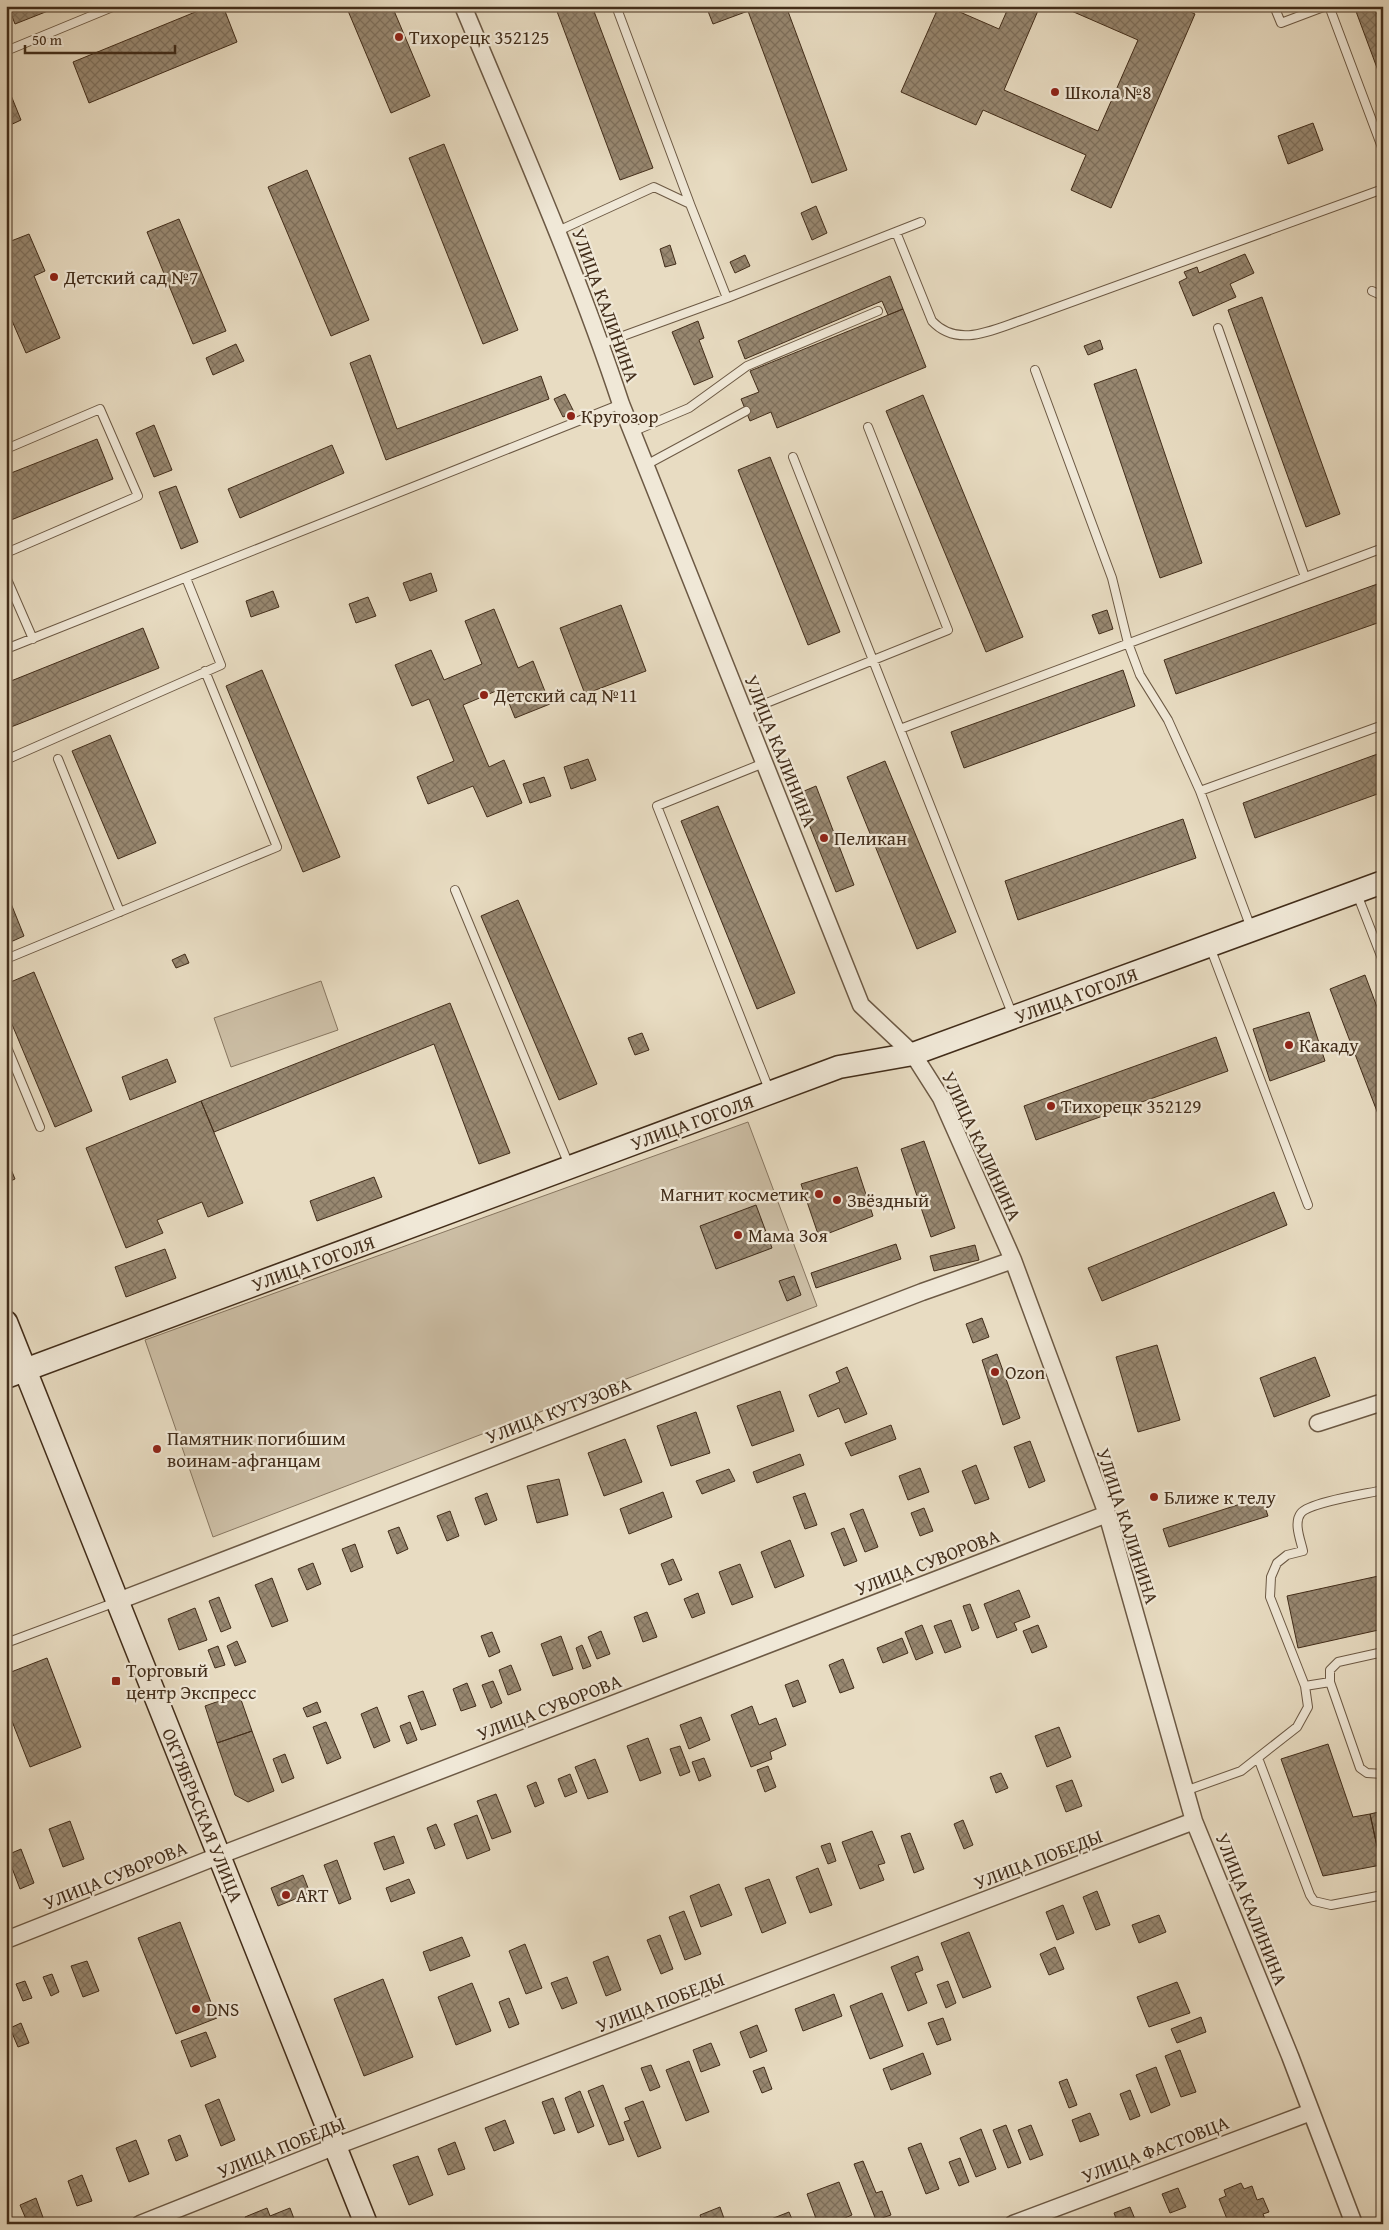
<svg xmlns="http://www.w3.org/2000/svg" width="1389" height="2230" font-family="'Gentium Book Plus',serif">
	<defs>
		<pattern id="building-cross-hatch" width="8" height="8" patternUnits="userSpaceOnUse" patternTransform="scale(1.25)"><rect width="8" height="8" fill="#988871"/><path d="M0 0l8 8M0 8l8-8" fill="none" stroke="#7e705c"/></pattern>
	</defs>
	<rect width="100%" height="100%" fill="#e8dcc2"/>
	<filter id="stains"><feTurbulence type="fractalNoise" baseFrequency=".004" numOctaves="4"/><feColorMatrix values="0 0 0 0 .2 0 0 0 0 .09 0 0 0 0 .02 0 0 0 .5 -.17"/></filter>
	<radialGradient id="worn" r=".72"><stop offset=".6" stop-color="#630" stop-opacity="0"/><stop offset="1" stop-color="#630" stop-opacity=".3"/></radialGradient>
	<path fill="#ccbea5" stroke="#877660" d="M321 981 338 1030 231 1067 214 1018Z
		M748 1122 817 1306 213 1537 145 1340Z"/>
	<path fill="url(#building-cross-hatch)" stroke="#422d1a" d="M8 6H52L53 9 15 24Z
		M210 6H223L237 42 89 103 73 62Z
		M346 6H392L430 96 391 113Z
		M555 6H592L653 168 620 180Z
		M706 6H746L748 11 713 24Z
		M760 6H786L847 170 812 183 748 11Z
		M939 6H946L999 29 1009 6H1040L1004 90 1098 131 1138 40 1060 6H1178L1195 14 1111 208 1071 190 1086 155 983 110 976 125 901 92Z
		M1354 6H1374L1383 28V84Z
		M1374 6H1383V28Z
		M6 83 21 120 6 127Z
		M1313 123 1323 150 1288 164 1278 136Z
		M444 144 518 330 483 344 409 158Z
		M307 170 369 320 331 336 268 187Z
		M816 206 827 233 812 240 801 213Z
		M179 219 226 331 193 344 147 232Z
		M29 234 45 271 34 276 60 338 26 353 6 307V243Z
		M670 245 676 264 665 267 660 249Z
		M1245 254 1254 273 1230 284 1236 297 1193 316 1179 282 1187 278 1184 272 1197 267 1199 273Z
		M745 255 750 266 735 273 730 262Z
		M890 276 903 309 888 315 882 301 745 359 738 341Z
		M1262 297 1340 514 1306 527 1228 310Z
		M903 309 926 367 777 428 771 412 750 421 741 399 759 392 750 371Z
		M698 321 704 338 699 340 713 377 694 385 672 332Z
		M1100 340 1103 349 1088 355 1084 346Z
		M236 344 244 361 213 375 206 358Z
		M370 355 397 429 541 376 549 399 386 460 350 363Z
		M1136 369 1202 563 1160 578 1094 384Z
		M565 394 574 412 563 417 554 399Z
		M923 395 1023 637 986 652 886 411Z
		M154 425 172 470 154 477 136 433Z
		M97 439 113 479 6 522V475Z
		M332 445 344 473 240 518 228 489Z
		M770 457 840 632 808 645 738 470Z
		M176 486 198 542 181 549 159 492Z
		M431 573 437 591 410 601 403 583Z
		M1383 582V621L1176 694 1164 660Z
		M273 591 279 607 251 617 246 601Z
		M368 597 376 616 356 623 349 604Z
		M621 605 646 671 585 694 560 628Z
		M494 609 518 668 533 661 550 704 515 718 503 688 463 705 489 767 504 760 522 803 487 817 473 786 428 804 417 777 454 761 429 699 412 706 395 665 431 650 444 680 482 664 465 621Z
		M1107 610 1113 629 1099 634 1092 615Z
		M143 628 159 668 6 729V683Z
		M262 670 340 857 303 872 226 686Z
		M1123 670 1135 706 964 768 951 732Z
		M110 735 156 843 118 859 72 751Z
		M1383 752V792L1255 838 1243 803Z
		M588 759 596 780 571 789 564 767Z
		M885 761 956 932 917 949 847 777Z
		M544 777 551 796 530 803 523 784Z
		M816 786 854 885 836 892 797 794Z
		M718 806 795 993 757 1009 681 821Z
		M1183 819 1196 858 1018 920 1005 881Z
		M6 891 24 936 6 944Z
		M518 900 597 1084 559 1100 481 916Z
		M185 954 189 963 176 968 172 960Z
		M34 972 92 1111 55 1127 6 1010V984Z
		M1365 975 1383 1023V1127L1330 989Z
		M450 1003 510 1153 479 1164 434 1044 214 1132 201 1101Z
		M1309 1012 1325 1061 1270 1081 1253 1029Z
		M642 1033 649 1050 635 1055 628 1038Z
		M1216 1037 1228 1071 1036 1140 1024 1106Z
		M167 1059 176 1082 130 1100 122 1077Z
		M201 1101 243 1203 208 1217 202 1202 157 1220 163 1233 126 1248 86 1148Z
		M924 1141 955 1228 931 1237 901 1149Z
		M6 1157 15 1179 6 1183Z
		M857 1167 873 1216 819 1237 801 1184Z
		M374 1177 382 1197 317 1221 310 1201Z
		M1274 1192 1287 1225 1102 1301 1088 1268Z
		M756 1205 772 1248 716 1269 700 1226Z
		M896 1244 901 1259 816 1288 811 1273Z
		M975 1245 979 1260 934 1271 930 1256Z
		M165 1249 176 1278 126 1297 115 1267Z
		M794 1276 801 1295 787 1301 779 1281Z
		M982 1318 989 1337 973 1343 966 1324Z
		M1157 1345 1180 1420 1138 1432 1116 1357Z
		M997 1354 1020 1418 1003 1425 982 1360Z
		M1315 1357 1330 1396 1274 1417 1260 1378Z
		M847 1367 867 1414 845 1423 839 1408 818 1417 809 1395 840 1382 836 1372Z
		M780 1391 794 1431 752 1446 737 1406Z
		M696 1412 710 1453 671 1466 657 1426Z
		M891 1425 896 1439 851 1456 845 1443Z
		M625 1439 642 1482 604 1496 588 1453Z
		M1030 1441 1045 1481 1029 1488 1014 1447Z
		M800 1454 804 1465 757 1483 753 1472Z
		M976 1465 989 1499 975 1504 962 1471Z
		M920 1468 929 1492 908 1500 899 1476Z
		M729 1469 735 1481 702 1494 696 1481Z
		M559 1479 568 1515 537 1523 527 1486Z
		M663 1492 672 1517 629 1534 620 1509Z
		M487 1493 497 1520 485 1525 475 1498Z
		M805 1493 817 1525 805 1529 793 1497Z
		M1262 1497 1268 1516 1169 1547 1163 1529Z
		M924 1508 933 1531 920 1536 911 1513Z
		M863 1509 878 1547 865 1552 850 1514Z
		M450 1511 459 1536 447 1541 437 1516Z
		M399 1527 408 1549 397 1554 388 1531Z
		M844 1528 857 1561 844 1566 831 1533Z
		M790 1540 804 1576 775 1588 761 1552Z
		M355 1544 363 1567 351 1572 342 1549Z
		M673 1559 682 1580 669 1585 661 1564Z
		M313 1563 321 1584 307 1590 298 1569Z
		M740 1564 753 1597 732 1605 719 1572Z
		M1383 1575V1629L1298 1648 1287 1596Z
		M272 1578 288 1621 272 1627 255 1585Z
		M1019 1590 1030 1617 1014 1623 1017 1630 997 1638 984 1604Z
		M698 1593 705 1613 692 1618 684 1599Z
		M219 1597 231 1628 221 1632 209 1601Z
		M970 1604 979 1628 972 1631 963 1606Z
		M195 1608 207 1640 179 1650 168 1619Z
		M647 1612 657 1637 643 1642 634 1617Z
		M951 1620 961 1647 945 1653 934 1626Z
		M922 1625 933 1653 916 1660 905 1632Z
		M1038 1625 1047 1647 1032 1653 1023 1631Z
		M601 1631 610 1654 597 1659 588 1637Z
		M492 1632 500 1652 489 1657 481 1636Z
		M561 1636 573 1669 553 1676 541 1644Z
		M902 1638 908 1653 883 1663 877 1648Z
		M237 1641 246 1662 235 1666 227 1646Z
		M582 1645 591 1666 583 1669 576 1648Z
		M218 1646 225 1665 215 1668 208 1650Z
		M47 1658 81 1747 30 1767 6 1706V1674Z
		M843 1659 854 1688 840 1693 829 1665Z
		M511 1665 521 1690 508 1695 499 1670Z
		M798 1680 806 1702 793 1707 785 1685Z
		M493 1681 502 1703 491 1708 482 1685Z
		M467 1683 476 1706 461 1711 453 1689Z
		M423 1691 436 1725 421 1730 408 1696Z
		M239 1694 252 1731 217 1743 205 1706Z
		M317 1702 321 1712 307 1717 303 1708Z
		M752 1706 759 1725 776 1718 786 1745 770 1752 772 1759 751 1767 731 1715Z
		M377 1707 390 1741 374 1748 361 1714Z
		M701 1717 710 1740 689 1749 680 1725Z
		M326 1722 341 1758 327 1764 313 1727Z
		M410 1722 417 1740 407 1744 400 1726Z
		M1059 1727 1071 1757 1047 1767 1035 1736Z
		M252 1731 274 1791 248 1802 235 1795 217 1743Z
		M648 1738 661 1773 640 1781 627 1746Z
		M1328 1744 1353 1817 1370 1814 1381 1865 1323 1876 1281 1759Z
		M680 1746 690 1772 680 1776 670 1749Z
		M285 1754 294 1778 282 1783 273 1759Z
		M704 1758 711 1776 699 1781 692 1762Z
		M595 1759 608 1792 588 1799 575 1767Z
		M768 1766 776 1787 765 1792 757 1770Z
		M1001 1773 1008 1788 996 1793 990 1777Z
		M570 1774 577 1792 565 1797 558 1779Z
		M1072 1780 1082 1806 1066 1812 1056 1786Z
		M536 1782 544 1803 535 1807 527 1786Z
		M496 1794 511 1832 492 1839 477 1801Z
		M1383 1811V1865H1381L1370 1814Z
		M477 1815 490 1850 467 1859 454 1824Z
		M963 1820 973 1845 964 1849 954 1824Z
		M70 1821 84 1859 63 1867 49 1829Z
		M436 1824 445 1845 435 1849 427 1828Z
		M872 1831 885 1863 878 1865 884 1880 860 1889 842 1842Z
		M910 1833 924 1869 914 1873 901 1836Z
		M394 1836 404 1863 384 1870 374 1843Z
		M830 1843 836 1861 828 1864 821 1846Z
		M21 1849 34 1883 20 1889 7 1855Z
		M337 1860 351 1899 339 1904 324 1865Z
		M818 1868 832 1905 810 1913 796 1877Z
		M303 1875 310 1893 278 1906 271 1888Z
		M409 1879 415 1893 391 1902 386 1888Z
		M769 1879 786 1923 762 1933 745 1888Z
		M719 1884 732 1915 701 1927 690 1896Z
		M1097 1891 1110 1925 1096 1930 1083 1897Z
		M1063 1905 1074 1933 1057 1940 1046 1912Z
		M684 1911 701 1954 685 1960 669 1917Z
		M1159 1915 1166 1932 1139 1943 1132 1925Z
		M180 1922 217 2018 176 2034 138 1938Z
		M969 1932 991 1987 963 1998 941 1943Z
		M660 1935 673 1969 661 1974 647 1940Z
		M462 1937 470 1956 430 1971 423 1952Z
		M525 1944 542 1988 526 1994 509 1951Z
		M1055 1947 1064 1969 1049 1975 1040 1954Z
		M608 1956 621 1990 606 1996 593 1962Z
		M918 1956 923 1970 915 1973 927 2003 908 2011 891 1967Z
		M87 1961 99 1991 83 1997 71 1966Z
		M52 1974 59 1992 51 1996 43 1977Z
		M567 1977 577 2003 562 2009 551 1983Z
		M383 1979 413 2057 364 2076 334 1999Z
		M25 1981 32 1998 23 2001 16 1984Z
		M948 1981 956 2003 946 2008 937 1985Z
		M1177 1982 1190 2013 1149 2027 1137 1997Z
		M472 1983 491 2031 456 2045 438 1997Z
		M882 1993 903 2046 870 2059 850 2006Z
		M834 1994 842 2016 803 2031 795 2009Z
		M509 1998 519 2024 509 2028 499 2002Z
		M1201 2017 1206 2032 1177 2043 1171 2029Z
		M943 2018 951 2040 937 2045 928 2023Z
		M21 2023 29 2043 18 2047 10 2028Z
		M757 2025 767 2051 750 2058 740 2032Z
		M206 2032 216 2057 191 2067 181 2041Z
		M711 2043 720 2065 701 2072 693 2050Z
		M1180 2050 1196 2092 1181 2097 1165 2056Z
		M923 2053 931 2074 891 2090 883 2069Z
		M689 2061 709 2112 686 2121 666 2070Z
		M651 2065 660 2087 650 2091 641 2068Z
		M764 2067 772 2089 762 2093 753 2071Z
		M1156 2067 1170 2105 1151 2113 1136 2075Z
		M1067 2079 1077 2105 1069 2108 1059 2082Z
		M603 2085 624 2140 609 2145 588 2091Z
		M1130 2090 1140 2116 1130 2120 1120 2094Z
		M580 2091 594 2126 578 2133 565 2098Z
		M553 2098 565 2130 554 2134 542 2102Z
		M219 2099 235 2140 221 2146 205 2105Z
		M643 2101 661 2148 638 2157 624 2122 630 2120 625 2108Z
		M1090 2113 1099 2135 1080 2142 1072 2120Z
		M505 2120 514 2143 494 2151 485 2128Z
		M1006 2125 1021 2163 1008 2168 993 2130Z
		M1031 2125 1043 2155 1030 2160 1018 2130Z
		M981 2129 996 2169 976 2177 960 2138Z
		M180 2135 188 2156 176 2161 168 2140Z
		M136 2140 149 2174 129 2182 116 2148Z
		M455 2142 465 2169 448 2175 438 2149Z
		M921 2143 939 2189 926 2194 908 2148Z
		M418 2156 433 2195 409 2205 393 2165Z
		M960 2158 969 2182 959 2186 949 2162Z
		M863 2161 876 2193 882 2191 891 2215 876 2220 854 2164Z
		M82 2175 92 2201 77 2206 68 2181Z
		M839 2182 852 2215 831 2224H818L807 2194Z
		M1241 2183 1244 2189 1252 2186 1257 2200 1263 2198 1269 2212 1263 2214 1267 2224H1229L1219 2199 1226 2196 1224 2190Z
		M1178 2188 1186 2207 1170 2213 1162 2194Z
		M36 2198 45 2223 28 2224 20 2205Z
		M720 2207 726 2224H703L700 2215Z
		M1130 2207 1137 2224H1118L1114 2213Z
		M267 2208 270 2216 290 2208 296 2224H248L245 2217Z
		M789 2212 794 2224H761V2223Z"/>
	<g fill="none" stroke-linecap="round" stroke-linejoin="round">
		<g stroke="#6c5944" stroke-width="10">
			<path id="service" d="M616 6 690 204
				M1274 6 1281 23 1326 6
				M1329 6 1383 150
				M6 51 115 6
				M558 231 654 187 690 204 727 298
				M896 232 932 321C958 349 994 329 1025 319L1383 189
				M1372 291 1383 296
				M1218 328 1305 577
				M601 344 727 298 921 222
				M1035 370 1112 578 1128 643 1140 675 1168 720 1200 791 1251 928
				M632 432 689 408 747 366 878 311
				M6 449 100 409 138 496 6 553
				M793 457 1013 1016
				M646 465 746 411
				M6 577 33 639
				M6 649 621 404
				M744 712 948 630 868 427
				M900 729 1383 548
				M6 755 8 759 221 665 186 578
				M58 759 120 912
				M764 763 657 806 770 1092
				M1200 791 1383 725
				M455 890 569 1165
				M1357 894 1383 961
				M1210 947 1308 1205
				M6 959 277 847 205 671
				M6 1045 40 1127
				M6 1643 116 1602
				M1383 1652 1338 1662 1330 1670V1682L1360 1768 1367 1773 1383 1774
				M1305 1686 1330 1682
				M1258 1758 1310 1895 1314 1901 1331 1905 1383 1895
				M1185 1791 1241 1771 1297 1727 1308 1707 1305 1686 1270 1597 1271 1577 1277 1563 1287 1555 1303 1551C1301 1541 1293 1523 1301 1513 1310 1502 1366 1494 1383 1490"/>
		</g>
		<g stroke="#6c5944" stroke-width="19">
			<path id="minor" d="M463 6C518 138 576 268 621 404L861 1005 913 1054 941 1098 1013 1260 1107 1514 1194 1821 1290 2056 1354 2224
				M1318 1423 1383 1402
				M118 1601 922 1292 1013 1260
				M6 1940 218 1856 1107 1514
				M140 2224 336 2146 1194 1821
				M1013 2224 1311 2112"/>
		</g>
		<g stroke="#422d1a" stroke-width="25">
			<path id="secondary" d="M6 1322 366 2224
				M6 1377 839 1067 913 1054 1383 882"/>
		</g>
		<use href="#service" stroke="#f0e8d7" stroke-width="8"/>
		<use href="#minor" stroke="#f0e8d7" stroke-width="16"/>
		<use href="#secondary" stroke="#f0e8d7" stroke-width="22"/>
	</g>
	<g fill="#8f2418" stroke="#f0e8d7" stroke-width="2">
		<circle cx="399" cy="37" r="5"/>
		<circle cx="1055" cy="92" r="5"/>
		<circle cx="54" cy="277" r="5"/>
		<circle cx="571" cy="416" r="5"/>
		<circle cx="484" cy="695" r="5"/>
		<circle cx="824" cy="838" r="5"/>
		<circle cx="1289" cy="1045" r="5"/>
		<circle cx="1051" cy="1106" r="5"/>
		<circle cx="819" cy="1194" r="5"/>
		<circle cx="837" cy="1200" r="5"/>
		<circle cx="738" cy="1235" r="5"/>
		<circle cx="995" cy="1372" r="5"/>
		<circle cx="157" cy="1449" r="5"/>
		<circle cx="1154" cy="1497" r="5"/>
		<rect x="111" y="1676" width="10" height="10" rx="2.5"/>
		<circle cx="286" cy="1895" r="5"/>
		<circle cx="196" cy="2009" r="5"/>
	</g>
	<g text-anchor="middle" stroke-width="4.5" stroke-linejoin="round" paint-order="stroke">
		<g font-size="19" fill="#422d1a" stroke="#f0e8d7" text-anchor="start">
			<text x="409" y="44">Тихорецк 352125</text>
			<text x="1065" y="99">Школа №8</text>
			<text x="64" y="284">Детский сад №7</text>
			<text x="581" y="423">Кругозор</text>
			<text x="494" y="702">Детский сад №11</text>
			<text x="834" y="845">Пеликан</text>
			<text x="1299" y="1052">Какаду</text>
			<text x="1061" y="1113">Тихорецк 352129</text>
			<text x="809" y="1201" text-anchor="end">Магнит косметик</text>
			<text x="847" y="1207">Звёздный</text>
			<text x="748" y="1242">Мама Зоя</text>
			<text x="1005" y="1379">Ozon</text>
			<text x="167" y="1445">Памятник погибшим<tspan x="167" dy="22">воинам-афганцам</tspan></text>
			<text x="1164" y="1504">Ближе к телу</text>
			<text x="126" y="1677">Торговый<tspan x="126" dy="22">центр Экспресс</tspan></text>
			<text x="296" y="1902">ART</text>
			<text x="206" y="2016">DNS</text>
		</g>
		<g font-size="19" fill="#422d1a" stroke="#f0e8d7">
			<text transform="translate(606 305) rotate(70)" y="7">УЛИЦА КАЛИНИНА</text>
			<text transform="translate(781 751) rotate(68)" y="7">УЛИЦА КАЛИНИНА</text>
			<text transform="translate(1076 995) rotate(-20)" y="7">УЛИЦА ГОГОЛЯ</text>
			<text transform="translate(692 1122) rotate(-20)" y="7">УЛИЦА ГОГОЛЯ</text>
			<text transform="translate(982 1146) rotate(65)" y="7">УЛИЦА КАЛИНИНА</text>
			<text transform="translate(313 1263) rotate(-20)" y="7">УЛИЦА ГОГОЛЯ</text>
			<text transform="translate(558 1410) rotate(-21)" y="7">УЛИЦА КУТУЗОВА</text>
			<text transform="translate(1128 1526) rotate(72)" y="7">УЛИЦА КАЛИНИНА</text>
			<text transform="translate(927 1562) rotate(-21)" y="7">УЛИЦА СУВОРОВА</text>
			<text transform="translate(549 1707) rotate(-21)" y="7">УЛИЦА СУВОРОВА</text>
			<text transform="translate(203 1815) rotate(68)" y="7">ОКТЯБРЬСКАЯ УЛИЦА</text>
			<text transform="translate(1038 1859) rotate(-21)" y="7">УЛИЦА ПОБЕДЫ</text>
			<text transform="translate(115 1875) rotate(-22)" y="7">УЛИЦА СУВОРОВА</text>
			<text transform="translate(1252 1909) rotate(68)" y="7">УЛИЦА КАЛИНИНА</text>
			<text transform="translate(660 2002) rotate(-21)" y="7">УЛИЦА ПОБЕДЫ</text>
			<text transform="translate(281 2147) rotate(-22)" y="7">УЛИЦА ПОБЕДЫ</text>
			<text transform="translate(1155 2149) rotate(-21)" y="7">УЛИЦА ФАСТОВЦА</text>
		</g>
	</g>
	<rect width="1389" height="2230" fill="none" stroke="#e8dcc2" stroke-width="25"/>
	<rect x="8" y="8" width="1374" height="2215" fill="none" stroke="#422d1a" stroke-width="2.5"/>
	<rect x="12" y="12" width="1364" height="2205" fill="none" stroke="#422d1a"/>
	<path d="M25 45v8h150v-8" fill="none" stroke="#422d1a" stroke-width="2.5"/>
	<text x="32" y="45" font-size="15" fill="#422d1a" stroke="#f0e8d7" stroke-width="4" paint-order="stroke">50 m</text>
	<rect width="100%" height="100%" filter="url(#stains)"/>
	<rect width="100%" height="100%" fill="url(#worn)"/>
</svg>
